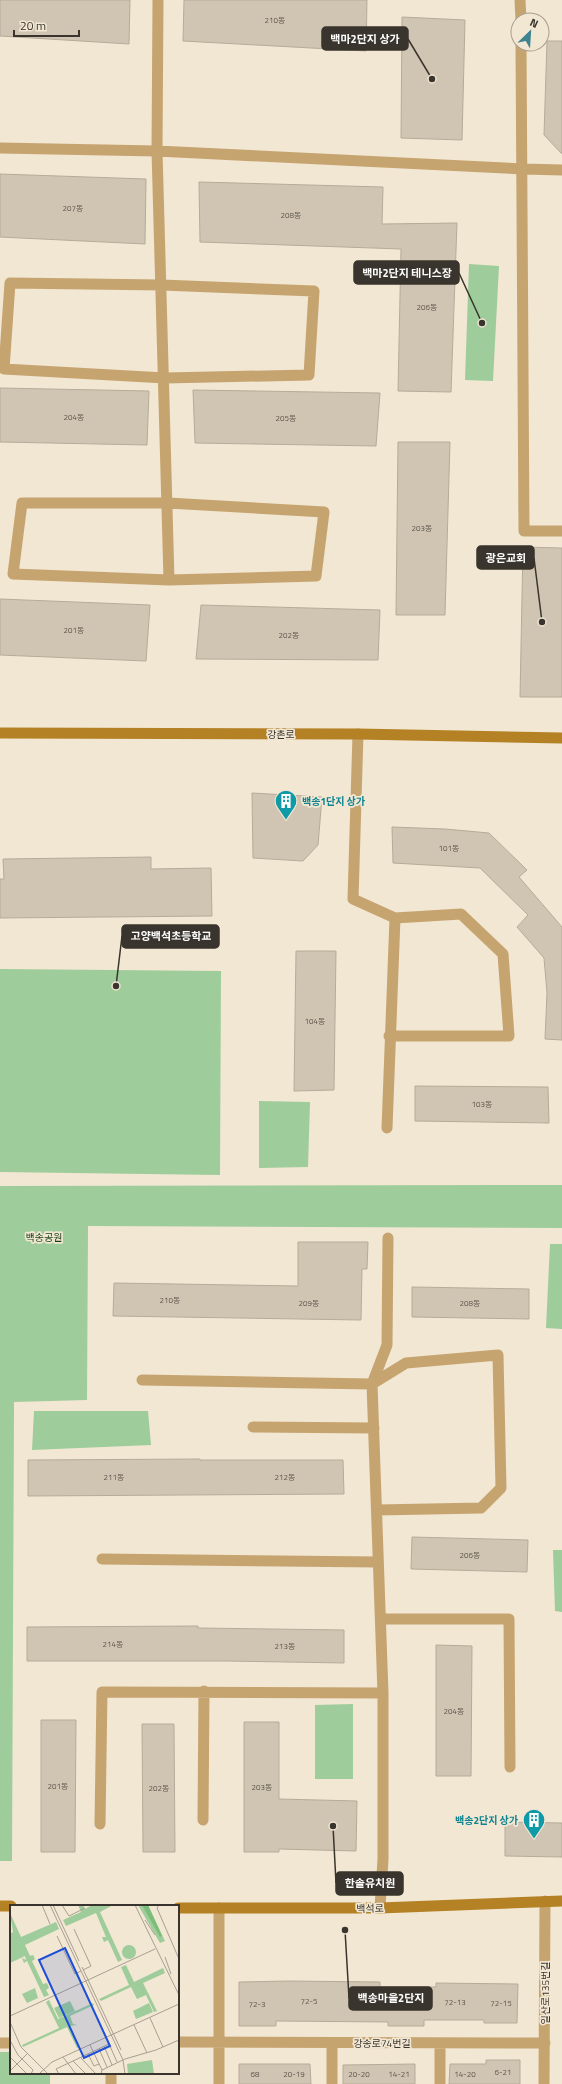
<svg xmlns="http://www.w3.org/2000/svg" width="562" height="2084" font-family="'Titillium Web','Noto Sans KR',sans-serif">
	<rect width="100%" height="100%" fill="#f2e7d3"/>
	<path fill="#9ecc9b" d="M469 264 499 266 493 381 465 380Z
		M0 969 221 971 220 1175 0 1172Z
		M259 1101 310 1102 308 1167 259 1168Z
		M562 1185V1228L88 1226 87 1400 14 1402 12 1861H0V1186Z
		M550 1244H562V1329L546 1328Z
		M34 1411H148L151 1445 32 1450Z
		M553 1550H562V1612L555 1611Z
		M353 1704V1779H315V1705Z
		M0 2052H11V2073H50V2084H0Z"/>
	<path fill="#d0c5b2" stroke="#b6ab99" d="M0 0H130L129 44 0 36Z
		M184 0H367L366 51 183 41Z
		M402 17 465 20 462 140 401 138Z
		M547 41H562V154L544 135Z
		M0 174 146 179 145 244 0 237Z
		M199 182 383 187 382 224 457 223 451 392 398 391 401 249 200 242Z
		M0 388 149 391 147 445 0 442Z
		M193 390 380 393 376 446 195 443Z
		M398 442H450L445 615H396Z
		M523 547 562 548V697H520Z
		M0 599 150 605 146 661 0 655Z
		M201 605 380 610 378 660 196 659Z
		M252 793 322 797 318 845 303 861 253 858Z
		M392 827 445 829 489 833 527 870 519 877 562 927V1040L545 1039 547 993 544 958 517 927 528 915 480 868 393 863Z
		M151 857V869L211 868 212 916 0 918V879H4L3 859Z
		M296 951H336L334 1090 294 1091Z
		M415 1086 548 1087 549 1123 415 1121Z
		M298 1242H368L367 1269H362L361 1320 113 1316 114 1283 298 1286Z
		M412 1287 529 1289V1319L412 1317Z
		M200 1459V1460H343L344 1494 28 1496V1460Z
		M412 1537 528 1540 527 1572 411 1569Z
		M198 1626V1628L344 1630V1663L226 1661H27V1627Z
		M436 1645 472 1646 471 1776H436Z
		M41 1720H76L75 1852H41Z
		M244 1722H279V1799L357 1801 356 1851 279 1849V1852H244Z
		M142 1724H174L175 1852H143Z
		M505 1822 562 1823V1857L505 1856Z
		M289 1981 380 1982V1987H436V1983L518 1984 517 2023H484V2020H424V2026H388V2022L276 2021V2026H239V1982Z
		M486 2060H520V2084H449L450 2064H486Z
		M239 2064H310L311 2084H239Z
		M415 2064V2084H343V2065Z"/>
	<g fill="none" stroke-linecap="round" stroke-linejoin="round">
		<path stroke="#c6a470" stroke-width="11" d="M158 0 157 151 169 580
			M0 148 157 151 523 169
			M10 283 162 285 314 291 309 375 165 378 4 369Z
			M22 503H168L324 512 316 576 169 580 13 574Z
			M358 734 353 899 395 918 387 1128
			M389 1036H509L503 954 461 914 395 918
			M142 1380 372 1384 406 1363 498 1355 501 1488 481 1508 377 1510
			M253 1427 374 1428
			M102 1559 378 1562
			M381 1619H509L510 1767
			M203 1820 204 1691
			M100 1824 102 1692 383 1693
			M380 1908 383 1859V1693L372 1384 387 1345 388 1238"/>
		<path stroke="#c6a470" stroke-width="11" d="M520 0 521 20
			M521 44 524 531H562
			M523 169 562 170
			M219 1908V2084
			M178 2042 545 2043
			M0 2043H11
			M111 2084V2073
			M332 2084V2043
			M440 2084V2043
			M544 2084 545 1901"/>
		<path stroke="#b48125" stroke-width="11" d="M0 733 358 734 562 738
			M0 1906H11
			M178 1908H380L562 1901"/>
	</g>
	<defs>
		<g id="building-pin" transform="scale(1.15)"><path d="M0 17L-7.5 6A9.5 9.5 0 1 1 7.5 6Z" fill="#0f9aa8" stroke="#f2e7d3"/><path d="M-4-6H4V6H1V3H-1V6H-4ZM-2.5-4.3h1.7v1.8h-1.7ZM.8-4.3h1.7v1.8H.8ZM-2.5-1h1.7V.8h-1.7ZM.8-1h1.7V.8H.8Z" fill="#fff"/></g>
	</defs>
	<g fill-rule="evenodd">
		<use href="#building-pin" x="286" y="801"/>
		<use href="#building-pin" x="534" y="1820"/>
	</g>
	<g text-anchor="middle" stroke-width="3.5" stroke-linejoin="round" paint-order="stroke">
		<g font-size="8" fill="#5f584e">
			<text x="275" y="23">210동</text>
			<text x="73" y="211">207동</text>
			<text x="291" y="218">208동</text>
			<text x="427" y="310">206동</text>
			<text x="74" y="420">204동</text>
			<text x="286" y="421">205동</text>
			<text x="422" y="531">203동</text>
			<text x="74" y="633">201동</text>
			<text x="289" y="638">202동</text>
			<text x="449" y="851">101동</text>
			<text x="315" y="1024">104동</text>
			<text x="482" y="1107">103동</text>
			<text x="170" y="1303">210동</text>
			<text x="309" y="1306">209동</text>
			<text x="470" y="1306">208동</text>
			<text x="114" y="1480">211동</text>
			<text x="285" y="1480">212동</text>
			<text x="470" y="1558">206동</text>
			<text x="113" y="1647">214동</text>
			<text x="285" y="1649">213동</text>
			<text x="454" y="1714">204동</text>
			<text x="58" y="1789">201동</text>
			<text x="262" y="1790">203동</text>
			<text x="159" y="1791">202동</text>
			<text x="309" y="2004">72-5</text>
			<text x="455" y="2005">72-13</text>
			<text x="501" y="2006">72-15</text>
			<text x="257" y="2007">72-3</text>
			<text x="503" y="2075">6-21</text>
			<text x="255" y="2077">68</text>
			<text x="294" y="2077">20-19</text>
			<text x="359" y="2077">20-20</text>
			<text x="399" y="2077">14-21</text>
			<text x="465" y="2077">14-20</text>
		</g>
		<g font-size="10" fill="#39342d" stroke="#f2e7d3">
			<text x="281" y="738">강촌로</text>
			<text transform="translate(370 1908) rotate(-1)" y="4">백석로</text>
			<text transform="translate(545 1993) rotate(-90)" y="4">일산로135번길</text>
			<text x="382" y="2047">강송로74번길</text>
		</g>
		<g font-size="10" font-weight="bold" fill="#0d838f" stroke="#f2e7d3" text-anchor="start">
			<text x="302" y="805">백송1단지 상가</text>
			<text x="518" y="1824" text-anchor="end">백송2단지 상가</text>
		</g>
		<g font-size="10" fill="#123f12" stroke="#f2e7d3">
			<text x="44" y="1241">백송공원</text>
		</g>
	</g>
	<g transform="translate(10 1905)">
		<rect width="169" height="169" fill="#f2e7d3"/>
		<path d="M68 0H73L75 4 82 0H103L90 7 112 55 108 57 98 35 94 37 92 32H96L86 8 56 21 53 15 71 7ZM128 0H138L155 36 150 38ZM0 8 11 32 46 17 49 24 15 40 20 51 23 50 25 54 22 56 33 79 37 78 39 83 36 85 39 90 34 92 17 56 14 58 12 53 16 55 15 51 0 58V29L3 27ZM112 47a7 7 0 1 1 14 0a7 7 0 1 1-14 0ZM116 60 124 77 153 63 155 68 133 78 147 106 144 107 136 90 127 94 121 82 91 96 89 94 119 80 111 62ZM25 83 28 93 17 98 12 89ZM39 95 48 114 83 98 84 100 60 111 63 119 67 120 60 121 70 142 67 143 57 122 13 142 12 140 49 123 36 97ZM60 96 65 106 49 113 44 103ZM139 98 143 107 126 114 123 106ZM142 155 144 169H118L117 159Z" fill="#9ecc9b"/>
		<path d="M132 0H138L152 31 150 32Z" fill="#7cbd79"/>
		<path fill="none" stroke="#a89f91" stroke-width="1" d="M32 0 40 19M40 0 113 155 115 169M43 0 69 56M52 0 59 11 75 3M125 0 169 90M149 0 147 3 169 54M135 15 145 30M64 24 81 61 73 65M47 31 65 69 71 66M155 52 161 69M72 62 111 145M0 111 145 44M140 113 153 142M0 117 11 142 38 169M124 120 137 148M96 132 107 157M1 137 8 150 23 165 21 169M80 140 92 165 91 169M94 141 102 160M89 144 97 162M78 149 84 161 89 159M0 152 17 169M53 152 66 169M70 152 86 169M63 156 76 169M92 165 115 154 146 145 169 135M0 166 17 149M29 169 42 157 169 99M49 169 46 164 99 139"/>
		<path fill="#1d4ed8" fill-opacity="0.15" stroke="#1d4ed8" stroke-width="2" d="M55 43 100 141 74 153 29 55Z"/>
		<rect width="169" height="169" fill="none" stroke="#39342d" stroke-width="2"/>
	</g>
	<path fill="none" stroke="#39342d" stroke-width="1.5" d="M432 79L408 39M482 323L459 273M542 622L534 558M116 986L122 936M333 1826L336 1883M345 1930L349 1998"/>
	<g fill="#39342d" stroke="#f2e7d3" stroke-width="1.5">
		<circle cx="432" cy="79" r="4"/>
		<circle cx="482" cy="323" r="4"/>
		<circle cx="542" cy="622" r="4"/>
		<circle cx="116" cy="986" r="4"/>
		<circle cx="333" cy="1826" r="4"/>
		<circle cx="345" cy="1930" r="4"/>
	</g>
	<g fill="#39342d" stroke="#39342d" stroke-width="1.5">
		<rect x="322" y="27" width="86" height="23" rx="4"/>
		<rect x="354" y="261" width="105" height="23" rx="4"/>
		<rect x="477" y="546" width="57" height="23" rx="4"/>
		<rect x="122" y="925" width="97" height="23" rx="4"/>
		<rect x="336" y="1872" width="67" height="23" rx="4"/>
		<rect x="349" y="1987" width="83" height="23" rx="4"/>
	</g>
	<g font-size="11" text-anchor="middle" font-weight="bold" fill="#fff">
		<text x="365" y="43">백마2단지 상가</text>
		<text x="407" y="277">백마2단지 테니스장</text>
		<text x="506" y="562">광은교회</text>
		<text x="171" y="940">고양백석초등학교</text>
		<text x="370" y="1887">한솔유치원</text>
		<text x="391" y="2002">백송마을2단지</text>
	</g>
	<g transform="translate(530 32) rotate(25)"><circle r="19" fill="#f2e7d3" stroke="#a89f91"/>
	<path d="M0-3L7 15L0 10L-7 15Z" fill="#3e8390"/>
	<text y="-6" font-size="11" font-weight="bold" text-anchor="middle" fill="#39342d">N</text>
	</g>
	<path d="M14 30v6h65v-6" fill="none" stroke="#39342d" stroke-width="2"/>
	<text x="20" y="30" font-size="12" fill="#39342d" stroke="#f2e7d3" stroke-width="3" paint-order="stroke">20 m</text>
</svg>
